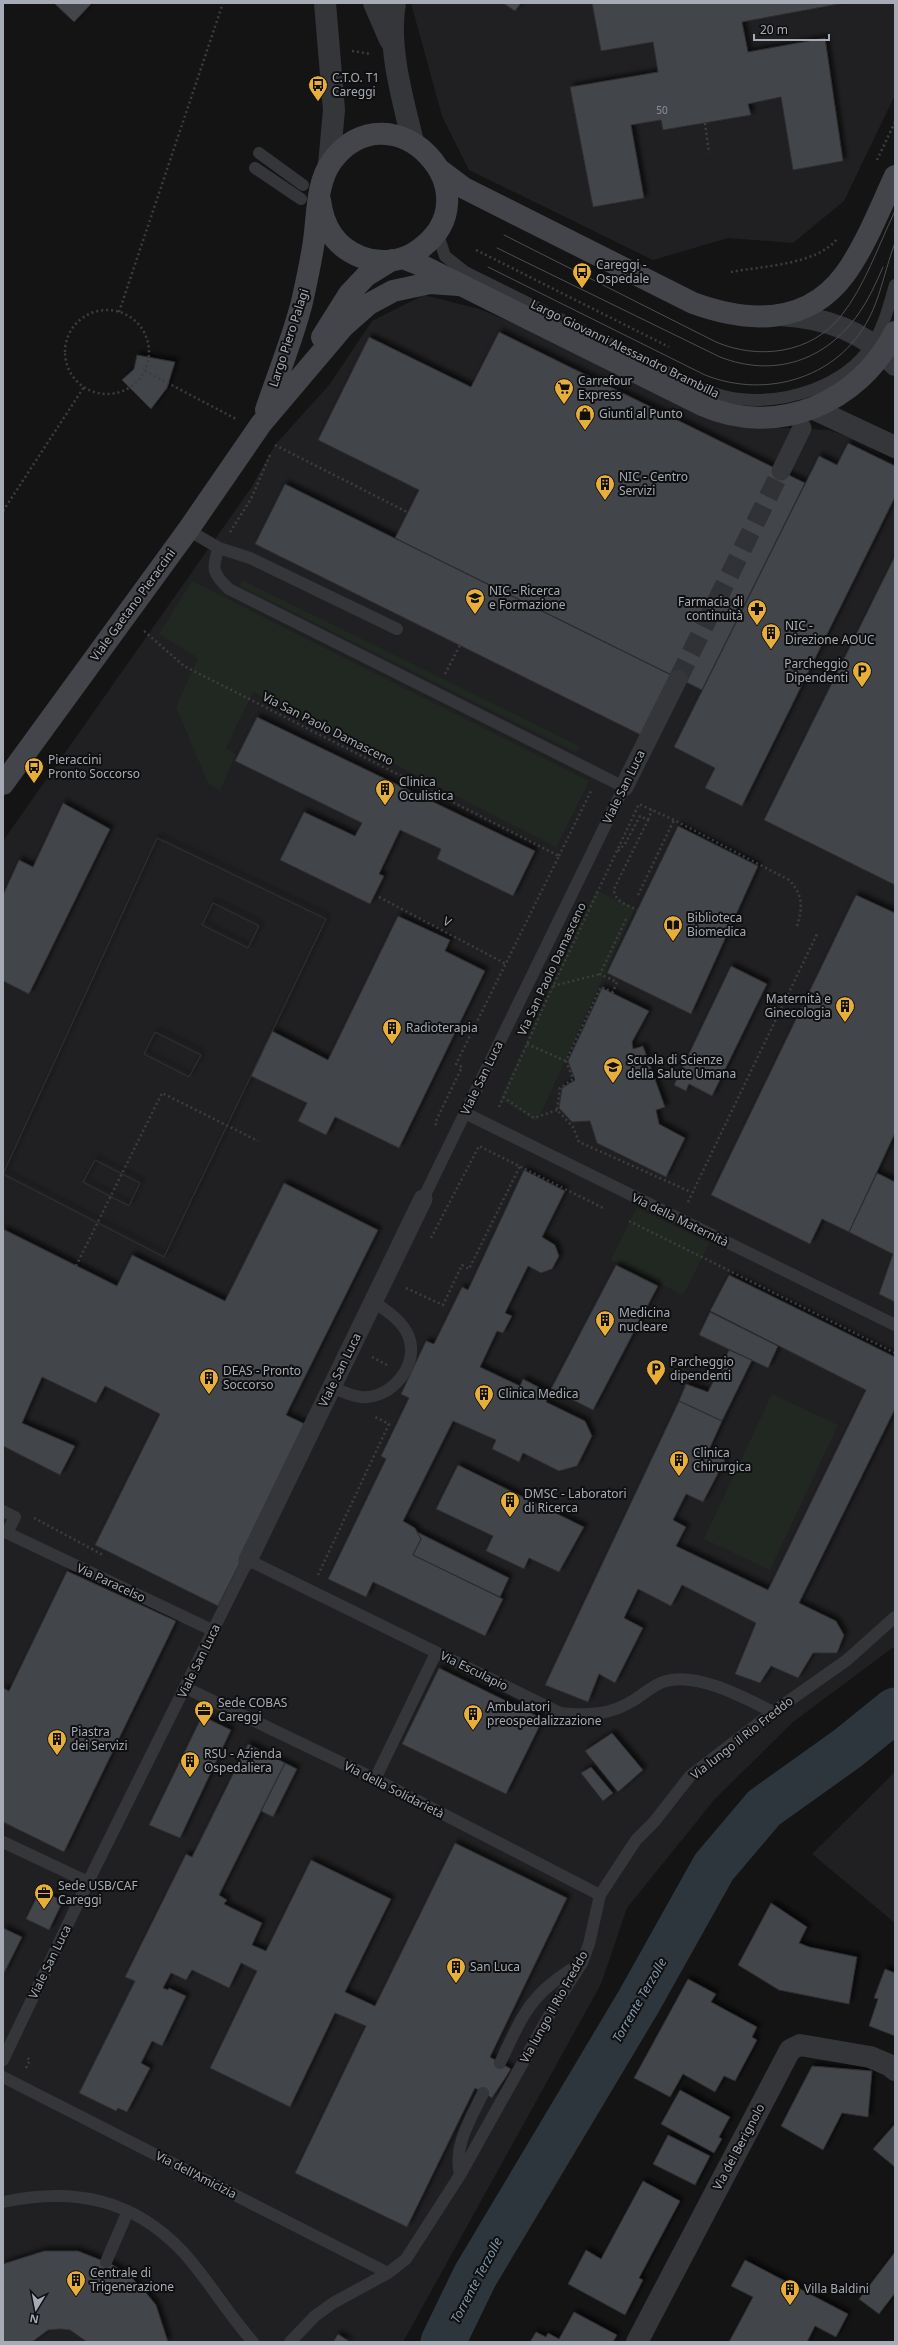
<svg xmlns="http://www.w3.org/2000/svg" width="898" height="2345" font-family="'Noto Sans',sans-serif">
	<defs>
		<filter id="shadow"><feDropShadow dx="3.5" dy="-3.5" stdDeviation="2" flood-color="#0009"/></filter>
	</defs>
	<rect width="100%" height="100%" fill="#141415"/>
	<path fill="#202022" d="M411 3H895V95L844 201 793 243 728 238 653 260 469 170 442 116Z
		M424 295 479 309 767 427 829 430 860 441 895 463V1646L793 1722 714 1800 627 1908 601 1984 403 2342H3V841L251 488 275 445 329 385 372 321Z
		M895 1772V1923L812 1854Z"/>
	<path fill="#202821" d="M242 580 579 746 576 752 240 586Z
		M192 581 589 781 556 847 253 692 226 748 236 754 220 791 208 783 176 707 198 658 159 634Z
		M596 890 635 908 537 1122 500 1099Z
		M637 1208 709 1243 683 1295 611 1260Z
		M772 1394 838 1425 770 1570 704 1539Z"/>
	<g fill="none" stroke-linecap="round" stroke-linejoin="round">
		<path stroke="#2e363d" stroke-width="45" d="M443 2342 475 2276 639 2001 714 1867 764 1808 848 1748 895 1710"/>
	</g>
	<path fill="#434448" stroke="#2e2e31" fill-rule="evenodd" filter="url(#shadow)" d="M54 3H92L74 22Z
		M503 3H521L515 11Z
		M592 3H844L742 22 748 52 825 38 843 161 793 170 781 97 748 104 751 115 663 130 661 120 631 125 644 198 593 207 570 87 658 72 653 42 601 51Z
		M499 332 805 483 702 690 395 538 419 490 318 440 369 337 471 387Z
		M137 355 175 362 167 388 151 409 122 380 134 369Z
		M848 443 895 466V497L742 806 705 788 715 768 674 747 819 456 837 465Z
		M285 484 671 675 641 735 255 544Z
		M895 556V885L764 820Z
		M257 717 535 851 513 896 437 859 441 849 400 830 379 874 384 876 370 904 280 860 304 812 355 836 362 823 235 761Z
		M63 803 110 829 29 994 3 981V895L19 860 33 867Z
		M678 826 758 866 691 1014 607 973Z
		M157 838 326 919 164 1257 3 1174ZM213 903 259 926 248 948 202 925ZM155 1032 201 1055 189 1077 144 1054ZM95 1160 140 1183 129 1206 83 1182Z
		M157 838 326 919 164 1257 3 1174Z
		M856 895 895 913V1133L849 1232 822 1219 810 1244 711 1195Z
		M213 903 259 926 248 948 202 925Z
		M398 916 450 940 445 951 485 971 399 1148 335 1117 326 1135 298 1121 307 1103 251 1076 272 1031 328 1060Z
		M731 966 767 984 712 1096 689 1084 686 1091 674 1085Z
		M602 988 649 1011 632 1042 633 1049 643 1046 665 1107 656 1110 659 1124 685 1138 666 1177 597 1143 590 1121 572 1122 559 1108 562 1088 575 1080 568 1061Z
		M155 1032 201 1055 189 1077 144 1054Z
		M95 1160 140 1183 129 1206 83 1182Z
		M524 1170 565 1191 542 1237 555 1245 559 1256 552 1269 541 1273 528 1266 505 1313 512 1316 503 1333 497 1331 480 1367 520 1386 523 1379 550 1393 546 1402 585 1421 592 1436 577 1466 559 1471 523 1453 519 1462 492 1449 496 1440 453 1421 403 1521 415 1528 421 1539 413 1555 503 1599 485 1636 373 1582 366 1597 328 1579 386 1459 381 1456 409 1398 401 1394 426 1341 434 1344 462 1287 468 1290Z
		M877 1173 895 1182V1302L879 1294 893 1254 849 1232Z
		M284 1183 378 1230 286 1415 309 1426 218 1606 95 1545 160 1414 105 1386 96 1403 42 1377 22 1423 75 1446 60 1475 3 1446V1229L117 1286 132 1255 225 1301Z
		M616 1265 658 1286 593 1410 551 1389Z
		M729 1275 895 1357V1409L799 1603 836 1621 844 1635 837 1653H813L798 1678 771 1666 760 1683 735 1674 756 1623 682 1585 671 1606 638 1589 624 1618 643 1628 615 1683 599 1674 588 1702 545 1685 679 1401 722 1421 708 1452 725 1460 703 1502 686 1494 673 1520 686 1527 676 1546 768 1590 866 1390 710 1311Z
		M710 1312 778 1346 768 1368 699 1335Z
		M729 1350 752 1360 722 1421 679 1401 686 1384 708 1392Z
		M458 1465 584 1527 559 1572 529 1558 524 1569 486 1551 493 1536 436 1509Z
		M417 1532 509 1578 500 1597 413 1555 421 1539Z
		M67 1571 176 1621 64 1852 3 1822V1688L9 1691Z
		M439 1668 543 1719 506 1794 402 1744Z
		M202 1716 231 1730 180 1838 149 1825Z
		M612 1733 643 1770 618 1792 585 1751Z
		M248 1744 285 1763 219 1895 227 1900 224 1904 262 1923 252 1945 266 1951 311 1860 391 1899 345 1992 375 2006 455 1843 567 1898 490 2057 511 2069 492 2098 475 2088 407 2227 295 2173 366 2026 335 2013 290 2107 210 2068 257 1971 241 1963 229 1988 192 1970 186 1980 171 1973 163 1988 168 1990 169 1988 186 1996 162 2046 152 2041 141 2063 150 2068 127 2112 118 2108 116 2111 79 2093 135 1981 125 1977 186 1854 192 1857Z
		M285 1763 297 1769 273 1817 261 1811Z
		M591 1767 613 1793 603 1801 581 1773Z
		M40 1890 63 1901 49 1930 26 1919Z
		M771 1903 807 1927 799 1943 809 1947 857 1957 849 2004 779 1990 738 1965Z
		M3 1928 22 1937 3 1975Z
		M885 1969 895 1973V2036L869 2026 878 1999 874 1998Z
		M688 1979 716 1994 711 2002 757 2027 752 2037 757 2040 735 2081 724 2076 715 2092 683 2074 670 2097 634 2078Z
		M812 2066 872 2071 868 2117 842 2113 823 2150 781 2126Z
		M680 2090 730 2117 719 2137 722 2139 714 2153 661 2124Z
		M895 2124V2167L873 2149Z
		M668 2135 710 2156 695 2185 653 2164Z
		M643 2181 680 2201 639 2278 643 2280 625 2315 568 2284 586 2250 601 2259Z
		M44 2251H78L111 2264 129 2275 143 2289 156 2305 168 2342H87L70 2330 60 2329 48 2330 32 2342H3V2264Z
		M895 2252V2293L879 2314 859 2299Z
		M745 2260 848 2314 836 2337 815 2326 807 2342H729L753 2297 731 2286Z
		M574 2312 617 2335 613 2342H530L536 2332 546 2337 548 2333 559 2339Z
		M338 2334 350 2342H333Z"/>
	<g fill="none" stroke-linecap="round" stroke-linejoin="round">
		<path stroke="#313235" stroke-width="19" stroke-dasharray="19 10" stroke-linecap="butt" d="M678 679 781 471"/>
		<path stroke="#3b3d41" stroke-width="2.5" stroke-dasharray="2 3" stroke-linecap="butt" d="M352 51 371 54
			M705 123 709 153
			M877 160 895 122
			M476 250 669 347
			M731 272C762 266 816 265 837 239
			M65 352a42 42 0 1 1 84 0a42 42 0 1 1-84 0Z
			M119 312 223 3
			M145 371 236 419
			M275 445 407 512
			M3 511 84 387
			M230 532 251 499 270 455
			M144 631 184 666 559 856 456 1064 462 1067 435 1123 437 1126
			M445 674 460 645
			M648 820 652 810
			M618 851 625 844 640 816 648 820 614 889C614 902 628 905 637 910
			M559 856 591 791
			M638 895 674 820
			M379 897 506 964
			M626 919 600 974 617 982 613 992 601 987 596 997 566 1061 573 1079 560 1088 557 1110 573 1127 579 1142 691 1192
			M553 986 600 974
			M527 1044 566 1061
			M503 1097 534 1118 557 1110
			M499 1107 547 999 639 804 674 820 789 880C803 894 803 908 797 926
			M688 1202 817 934
			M629 1221 895 1353
			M431 1238 479 1146 603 1208
			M76 1266 162 1093 258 1141
			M406 1288 443 1305 462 1265 469 1269 520 1166
			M372 1357 387 1365
			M34 1518 103 1555
			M318 1575 389 1424 373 1416
			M26 2068 30 2060 26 2057"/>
		<path stroke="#35363a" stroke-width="12" d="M259 153 303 185
			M255 168 301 199
			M437 232 445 256 465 272 693 385C708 391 723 398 740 399 787 404 845 386 872 345 884 327 889 305 895 285
			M188 530 219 548C211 569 213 574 229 589L624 787 423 1199
			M219 548 250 558 397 629
			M465 1113 895 1325
			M332 1387C341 1391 351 1396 361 1397 391 1400 421 1364 408 1335 402 1320 385 1310 373 1301
			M3 1511 15 1517 7 1533
			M3 1531 214 1631
			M186 1688 375 1779 600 1895
			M375 1779 436 1653
			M3 1842 88 1882
			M3 2060 88 1882 248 1560 560 1713C587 1716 611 1715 634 1700 644 1694 654 1684 666 1681 698 1672 745 1698 773 1712
			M500 2063C524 2012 531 1993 580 1964
			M3 2077 388 2273
			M460 2175C453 2145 471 2119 483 2093
			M3 2202C73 2187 133 2198 184 2253 209 2281 228 2314 253 2342
			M106 2262 128 2211
			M290 2342 315 2316 333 2303 388 2273 406 2259 460 2175 555 2005 582 1963 589 1944 600 1895 636 1840 654 1822 690 1776 773 1712 847 1660 895 1617"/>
		<path stroke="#35363a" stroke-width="19" d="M781 471 802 428
			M624 787 678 679
			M248 1560 423 1199"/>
		<path stroke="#35363a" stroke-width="22" d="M325 3 334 110 329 165
			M374 3 390 40
			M395 3C387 46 403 100 413 142
			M779 315C823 317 865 331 895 365
			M814 409 895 447
			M637 2342 790 2050 800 2045 870 2057 889 2065 895 2070"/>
		<path stroke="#43454a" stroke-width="22" d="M440 170 464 188 693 303C748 323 807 326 845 274 865 247 881 206 895 176
			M403 258 423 266 702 405C776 438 859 404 895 332
			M322 337 349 294 366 276 392 260
			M266 410C278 374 293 338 302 302 306 284 310 266 313 247 318 220 315 184 332 161 392 82 500 195 417 251 401 262 379 264 361 257 335 247 323 226 320 200
			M3 784 188 530 261 424 344 326 369 304 393 291 430 283 459 285"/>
		<path stroke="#4c4e53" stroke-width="1" d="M504 235 716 342C758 360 811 354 841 316 865 286 878 246 895 211
			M497 248 720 357C774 378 826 361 859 313 869 299 876 283 883 267
			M488 267 705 375C768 400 843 377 872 312 882 290 886 266 895 243"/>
	</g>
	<defs>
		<g id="bus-pin" transform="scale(1)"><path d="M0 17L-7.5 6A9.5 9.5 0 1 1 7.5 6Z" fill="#e7af3a" stroke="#0f0f10"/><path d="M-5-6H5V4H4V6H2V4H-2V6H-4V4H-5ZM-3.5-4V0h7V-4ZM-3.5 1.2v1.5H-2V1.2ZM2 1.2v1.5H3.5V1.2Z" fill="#111"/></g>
		<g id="supermarket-pin" transform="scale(1)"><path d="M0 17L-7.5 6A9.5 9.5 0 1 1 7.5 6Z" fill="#e7af3a" stroke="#0f0f10"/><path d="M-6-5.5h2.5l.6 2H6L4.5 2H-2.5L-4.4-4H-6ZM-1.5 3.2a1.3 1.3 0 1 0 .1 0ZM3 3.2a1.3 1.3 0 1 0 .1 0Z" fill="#111"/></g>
		<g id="shop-pin" transform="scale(1)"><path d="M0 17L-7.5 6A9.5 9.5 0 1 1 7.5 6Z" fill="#e7af3a" stroke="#0f0f10"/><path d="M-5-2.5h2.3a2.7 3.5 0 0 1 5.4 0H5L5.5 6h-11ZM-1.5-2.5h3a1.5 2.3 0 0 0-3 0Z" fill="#111"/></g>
		<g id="building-pin" transform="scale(1)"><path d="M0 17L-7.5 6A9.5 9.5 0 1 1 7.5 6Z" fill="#e7af3a" stroke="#0f0f10"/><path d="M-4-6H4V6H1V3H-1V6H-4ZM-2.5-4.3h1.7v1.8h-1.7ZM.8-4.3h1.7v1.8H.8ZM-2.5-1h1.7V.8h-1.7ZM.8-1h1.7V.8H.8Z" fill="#111"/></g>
		<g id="university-pin" transform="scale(1)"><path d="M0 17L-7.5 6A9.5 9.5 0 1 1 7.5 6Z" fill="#e7af3a" stroke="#0f0f10"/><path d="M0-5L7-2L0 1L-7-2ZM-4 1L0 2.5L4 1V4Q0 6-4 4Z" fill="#111"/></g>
		<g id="pharmacy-pin" transform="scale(1)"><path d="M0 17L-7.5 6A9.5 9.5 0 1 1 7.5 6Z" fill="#e7af3a" stroke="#0f0f10"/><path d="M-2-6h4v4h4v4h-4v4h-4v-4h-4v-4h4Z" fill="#111"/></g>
		<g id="parking-pin" transform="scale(1)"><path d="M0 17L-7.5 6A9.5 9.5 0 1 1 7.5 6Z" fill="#e7af3a" stroke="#0f0f10"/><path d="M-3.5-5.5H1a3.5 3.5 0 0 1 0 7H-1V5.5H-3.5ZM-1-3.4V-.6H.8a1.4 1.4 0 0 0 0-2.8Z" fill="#111"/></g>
		<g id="library-pin" transform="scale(1)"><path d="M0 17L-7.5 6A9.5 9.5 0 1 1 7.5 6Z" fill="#e7af3a" stroke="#0f0f10"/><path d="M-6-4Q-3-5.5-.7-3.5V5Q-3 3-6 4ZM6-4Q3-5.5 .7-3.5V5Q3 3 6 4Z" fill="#111"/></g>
		<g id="office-pin" transform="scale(1)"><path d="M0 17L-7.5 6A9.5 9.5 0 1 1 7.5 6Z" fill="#e7af3a" stroke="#0f0f10"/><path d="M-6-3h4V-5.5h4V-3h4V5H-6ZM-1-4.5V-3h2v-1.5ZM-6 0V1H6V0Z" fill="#111"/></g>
	</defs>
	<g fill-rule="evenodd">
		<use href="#bus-pin" x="318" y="85"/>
		<use href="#bus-pin" x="582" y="272"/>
		<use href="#supermarket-pin" x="564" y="388"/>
		<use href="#shop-pin" x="585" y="414"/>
		<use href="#building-pin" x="605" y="484"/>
		<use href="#university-pin" x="475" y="598"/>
		<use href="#pharmacy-pin" x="757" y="609"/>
		<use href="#building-pin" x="771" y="633"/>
		<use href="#parking-pin" x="862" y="671"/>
		<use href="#bus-pin" x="34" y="767"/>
		<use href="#building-pin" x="385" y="789"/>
		<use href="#library-pin" x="673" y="925"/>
		<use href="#building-pin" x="845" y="1006"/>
		<use href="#building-pin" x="392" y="1028"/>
		<use href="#university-pin" x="613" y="1067"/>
		<use href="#building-pin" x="605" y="1320"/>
		<use href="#parking-pin" x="656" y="1369"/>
		<use href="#building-pin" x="209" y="1378"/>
		<use href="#building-pin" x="484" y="1394"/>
		<use href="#building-pin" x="679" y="1460"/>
		<use href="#building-pin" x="510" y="1501"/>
		<use href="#office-pin" x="204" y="1710"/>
		<use href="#building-pin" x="473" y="1714"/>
		<use href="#building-pin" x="57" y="1739"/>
		<use href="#building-pin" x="190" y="1761"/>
		<use href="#office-pin" x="44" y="1893"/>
		<use href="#building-pin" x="456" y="1967"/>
		<use href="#building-pin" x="76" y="2280"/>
		<use href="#building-pin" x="790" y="2289"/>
	</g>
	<g text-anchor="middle" stroke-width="4" stroke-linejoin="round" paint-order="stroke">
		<g font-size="10" fill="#8d919a">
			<text x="662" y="114">50</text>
		</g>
		<g font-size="12" fill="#a6abb5" stroke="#0f0f10" text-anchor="start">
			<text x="332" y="82">C.T.O. T1<tspan x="332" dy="14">Careggi</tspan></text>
			<text x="596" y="269">Careggi -<tspan x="596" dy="14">Ospedale</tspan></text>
			<text x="578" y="385">Carrefour<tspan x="578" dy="14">Express</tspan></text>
			<text x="599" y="418">Giunti al Punto</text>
			<text x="619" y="481">NIC - Centro<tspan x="619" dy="14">Servizi</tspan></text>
			<text x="489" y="595">NIC - Ricerca<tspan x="489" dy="14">e Formazione</tspan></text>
			<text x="743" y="606" text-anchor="end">Farmacia di<tspan x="743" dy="14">continuità</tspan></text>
			<text x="785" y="630">NIC -<tspan x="785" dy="14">Direzione AOUC</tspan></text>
			<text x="848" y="668" text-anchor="end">Parcheggio<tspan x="848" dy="14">Dipendenti</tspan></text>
			<text x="48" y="764">Pieraccini<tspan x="48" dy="14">Pronto Soccorso</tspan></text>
			<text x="399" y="786">Clinica<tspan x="399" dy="14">Oculistica</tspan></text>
			<text x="687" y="922">Biblioteca<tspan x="687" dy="14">Biomedica</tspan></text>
			<text x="831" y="1003" text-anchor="end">Maternità e<tspan x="831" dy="14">Ginecologia</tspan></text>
			<text x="406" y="1032">Radioterapia</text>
			<text x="627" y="1064">Scuola di Scienze<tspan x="627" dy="14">della Salute Umana</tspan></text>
			<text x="619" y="1317">Medicina<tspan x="619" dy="14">nucleare</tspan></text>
			<text x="670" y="1366">Parcheggio<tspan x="670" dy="14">dipendenti</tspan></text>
			<text x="223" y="1375">DEAS - Pronto<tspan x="223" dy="14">Soccorso</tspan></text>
			<text x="498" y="1398">Clinica Medica</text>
			<text x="693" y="1457">Clinica<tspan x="693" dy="14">Chirurgica</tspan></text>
			<text x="524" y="1498">DMSC - Laboratori<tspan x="524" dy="14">di Ricerca</tspan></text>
			<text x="218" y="1707">Sede COBAS<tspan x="218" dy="14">Careggi</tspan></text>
			<text x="487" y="1711">Ambulatori<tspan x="487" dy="14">preospedalizzazione</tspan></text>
			<text x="71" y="1736">Piastra<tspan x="71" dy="14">dei Servizi</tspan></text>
			<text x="204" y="1758">RSU - Azienda<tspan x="204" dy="14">Ospedaliera</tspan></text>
			<text x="58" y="1890">Sede USB/CAF<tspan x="58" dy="14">Careggi</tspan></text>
			<text x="470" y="1971">San Luca</text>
			<text x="90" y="2277">Centrale di<tspan x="90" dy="14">Trigenerazione</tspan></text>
			<text x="804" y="2293">Villa Baldini</text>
		</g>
		<g font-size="12" fill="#a6abb5" stroke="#0f0f10">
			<text transform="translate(289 338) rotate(-72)" y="4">Largo Piero Palagi</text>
			<text transform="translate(625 349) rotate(26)" y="4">Largo Giovanni Alessandro Brambilla</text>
			<text transform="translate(133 605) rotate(-54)" y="4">Viale Gaetano Pieraccini</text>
			<text transform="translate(328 729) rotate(27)" y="4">Via San Paolo Damasceno</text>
			<text transform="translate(624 787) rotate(-64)" y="4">Viale San Luca</text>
			<text transform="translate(447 922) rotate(28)" y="4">V</text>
			<text transform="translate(552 969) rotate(-65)" y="4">Via San Paolo Damasceno</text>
			<text transform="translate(482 1078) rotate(-64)" y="4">Viale San Luca</text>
			<text transform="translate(680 1220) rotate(26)" y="4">Via della Maternità</text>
			<text transform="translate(340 1370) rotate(-64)" y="4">Viale San Luca</text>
			<text transform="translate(111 1583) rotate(25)" y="4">Via Paracelso</text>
			<text transform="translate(199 1661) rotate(-64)" y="4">Viale San Luca</text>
			<text transform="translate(474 1671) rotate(26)" y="4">Via Esculapio</text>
			<text transform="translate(742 1738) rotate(-38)" y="4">Via lungo il Rio Freddo</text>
			<text transform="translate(394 1790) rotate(27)" y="4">Via della Solidarietà</text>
			<text transform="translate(50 1962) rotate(-64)" y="4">Viale San Luca</text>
			<text transform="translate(554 2007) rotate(-61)" y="4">Via lungo il Rio Freddo</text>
			<text transform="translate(739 2147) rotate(-62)" y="4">Via del Berignolo</text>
			<text transform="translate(196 2175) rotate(27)" y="4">Via dell'Amicizia</text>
		</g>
		<g font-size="13" font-style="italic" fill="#7f97ae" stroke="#0f0f10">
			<text transform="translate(639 2000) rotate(-60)" y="5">Torrente Terzolle</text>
			<text transform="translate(476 2280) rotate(-62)" y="5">Torrente Terzolle</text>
		</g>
	</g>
	<rect width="898" height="2345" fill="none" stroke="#a6abb5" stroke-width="8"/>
	<g transform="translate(36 2309) rotate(190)" stroke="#0f0f10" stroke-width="3" paint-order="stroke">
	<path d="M0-3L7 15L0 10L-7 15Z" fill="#a6abb5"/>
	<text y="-6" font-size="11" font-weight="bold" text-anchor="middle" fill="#a6abb5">N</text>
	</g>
	<path d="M754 34v6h75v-6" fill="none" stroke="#a6abb5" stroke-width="2"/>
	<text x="760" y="34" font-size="12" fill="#a6abb5" stroke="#0f0f10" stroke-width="3" paint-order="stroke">20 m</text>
</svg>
